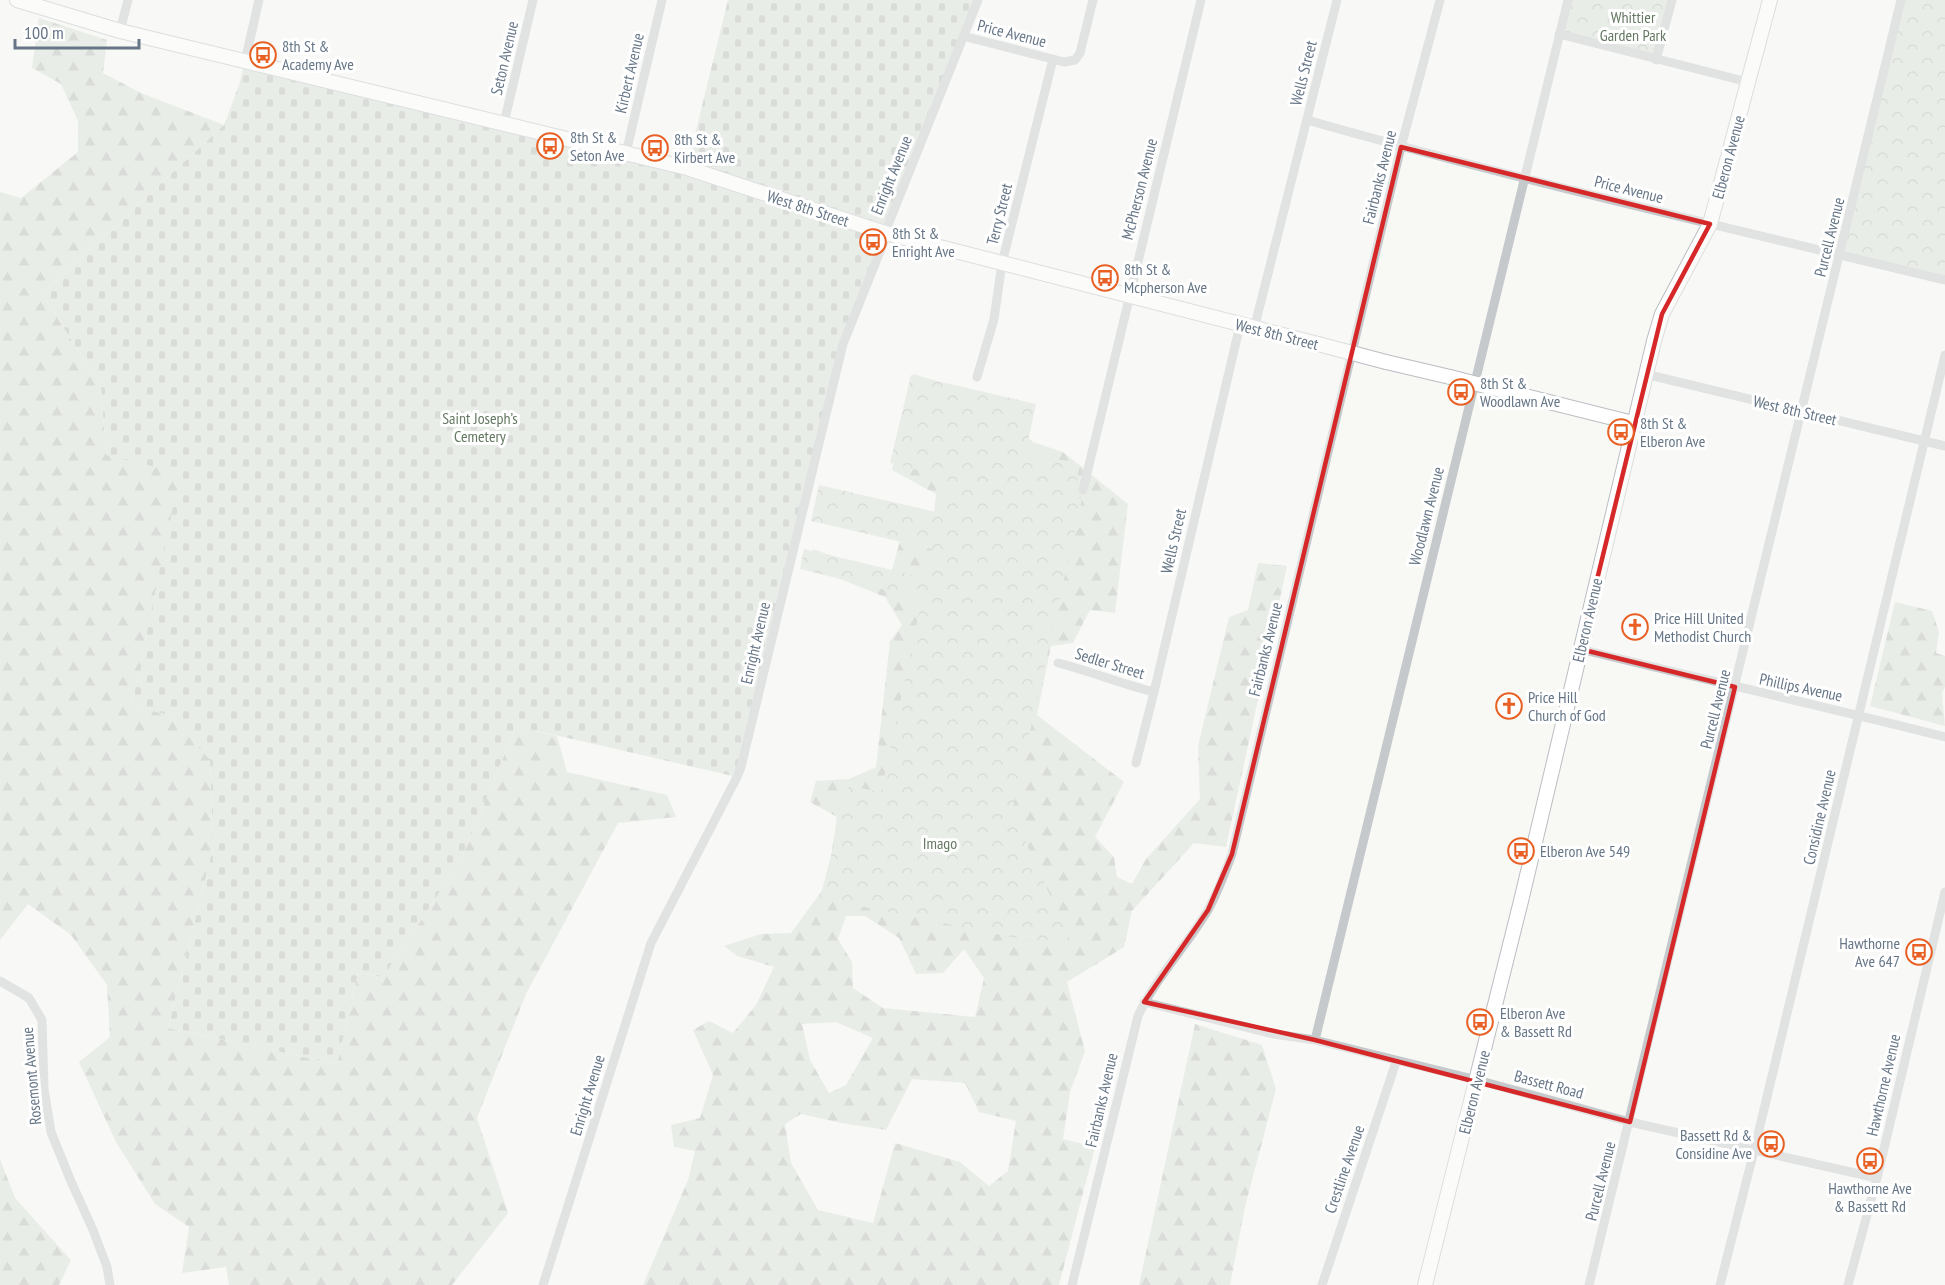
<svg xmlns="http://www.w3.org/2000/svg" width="1945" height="1285" font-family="'PT Sans Narrow',sans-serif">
	<defs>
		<pattern id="forest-firs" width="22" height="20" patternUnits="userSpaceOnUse" patternTransform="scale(1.5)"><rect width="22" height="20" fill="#d8e0d6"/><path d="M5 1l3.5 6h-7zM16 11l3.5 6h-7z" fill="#b3bab3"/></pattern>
		<pattern id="cemetery-stones" width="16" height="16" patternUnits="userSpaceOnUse" patternTransform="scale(1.5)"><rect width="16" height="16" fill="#d8e0d6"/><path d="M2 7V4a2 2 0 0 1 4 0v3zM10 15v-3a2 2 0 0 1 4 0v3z" fill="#b3bab3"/></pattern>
		<pattern id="park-crowns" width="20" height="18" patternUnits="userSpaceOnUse" patternTransform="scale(1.5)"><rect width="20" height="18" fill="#d8e0d6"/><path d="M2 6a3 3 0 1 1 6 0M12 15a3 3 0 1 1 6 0" fill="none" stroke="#b3bab3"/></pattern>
	</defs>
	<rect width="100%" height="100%" fill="#f8f8f5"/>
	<path fill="url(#forest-firs)" fill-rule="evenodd" d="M39 18 107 40 103 73 141 93 224 125 42 294 101 386 106 454 181 472 132 704 170 716 210 759 213 848 168 1028 337 1064 358 973 383 977 461 860 516 726 557 736 567 772 667 795 676 817 618 823 526 994 477 1118 508 1213 452 1285H229L226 1267 182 1273 189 1227 155 1204 116 1142 79 1062 110 1037 107 985 71 935 28 904 0 940V192L21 198 78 152V121L61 84 32 68Z
		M913 374 978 394 1033 442 1063 452 1128 504 1115 613 1090 610 1073 643 1051 646 1037 715 1124 782 1095 837 1114 857 1117 877 1132 884 1146 859 1200 799 1198 746 1229 617 1248 610 1258 563 1287 566 1226 847 1194 843 1132 911 1124 947 1067 982 1085 1051 1070 1092 1063 1139 1095 1147 1059 1285H643L688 1180 695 1151 674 1147 671 1125 700 1118 713 1075 693 1030 709 1021 733 1033 756 1005 774 967 737 956 724 946 761 934 791 933 827 884 837 817 810 802 816 781 849 779 876 767 890 641 902 625 885 597 808 566 813 549 890 577 901 537 932 530 936 494 892 470ZM846 916H865L899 938 916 974 943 973 964 949 984 978 975 1017 883 1008 853 988 852 962 838 939ZM836 1022 873 1038 846 1085 829 1093 810 1060 802 1024ZM912 1079 965 1083 979 1112 1016 1121 1008 1171 989 1186 960 1162 895 1143 873 1223 818 1210 791 1163 785 1124 801 1114 841 1123 886 1130Z
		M1895 602 1932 611 1939 632 1936 653 1945 656V687L1942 693 1945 726 1870 706Z
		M1195 1024 1262 1045 1276 1089 1245 1207 1230 1285H1139Z
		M0 1159 15 1198 71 1260 59 1285H0Z"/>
	<path fill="url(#cemetery-stones)" d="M728 0H978L849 326 737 777 516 726 461 860 383 977 358 973 337 1064 168 1028 213 848 210 760 170 716 132 704 180 473 106 455 101 386 42 294 224 125 239 85 245 61 687 167Z"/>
	<path fill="url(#park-crowns)" d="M1568 0H1672L1656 60 1559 34Z
		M1901 0H1945V280L1841 255Z
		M911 375 1036 404 1026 451 1080 465 1073 496 1082 499 1012 812 1075 950 820 898 849 786 881 792 922 599 800 569 804 549 926 578 932 549 811 521 819 485 940 513 947 477 890 463Z"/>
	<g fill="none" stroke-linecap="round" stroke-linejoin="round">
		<g stroke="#babec3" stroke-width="16">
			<path id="secondary" d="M17 0 120 31 687 168 885 233 1318 344
				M1386 362 1450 377
				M1493 388 1633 423
				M1425 1285 1521 901 1654 341 1662 314 1710 224 1770 0"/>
		</g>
		<path stroke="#c5c9cc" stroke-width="9" d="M120 31 128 0
			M1559 34 1748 82
			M963 36 1064 62 1075 60 1080 53 1093 0
			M1656 60 1672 0
			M245 61 259 0
			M1307 120C1518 180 1732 229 1945 280
			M504 123 533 0
			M626 153 662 0
			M1254 329 1337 0
			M1645 374 1945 446
			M977 377 994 319 1002 263 1053 59
			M1083 490 1201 0
			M1580 649C1701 679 1824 706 1945 737
			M1058 663C1090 671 1121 684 1154 692
			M1136 763 1154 692 1240 325
			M0 981 29 998 42 1020 44 1089 51 1132 70 1179 93 1230 107 1267 110 1285
			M1144 1002 1274 1034 1315 1040 1477 1080 1630 1122 1877 1178
			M1315 1040 1568 0
			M543 1285 651 943 737 777 741 767 843 344 883 244 888 225 978 0
			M1072 1285 1138 1016C1156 977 1186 947 1208 910 1218 892 1225 873 1232 854L1401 147 1440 0
			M1322 1285 1396 1062
			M1589 1285 1901 0
			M1720 1285 1754 1151 1945 355
			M1848 1285 1877 1178 1945 892"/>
		<use href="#secondary" stroke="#fff" stroke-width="14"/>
		<g stroke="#babec3" stroke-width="16" stroke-linecap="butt">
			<path id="secondary-bridge" d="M1318 344 1386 362
				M1450 377 1493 388"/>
		</g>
		<use href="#secondary-bridge" stroke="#fff" stroke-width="14"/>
	</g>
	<path d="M0 0H1945V1285H0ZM1401 147 1710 224 1662 314 1580 649 1735 687 1630 1122 1315 1040 1144 1002 1208 910 1232 854Z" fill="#f8f8f5" fill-opacity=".55" fill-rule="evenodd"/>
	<path fill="none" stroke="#d62828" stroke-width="4.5" stroke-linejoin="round" d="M1401 147 1710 224 1662 314 1580 649 1735 687 1630 1122 1315 1040 1144 1002 1208 910 1232 854Z"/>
	<defs>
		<g id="bus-ring" transform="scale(1.35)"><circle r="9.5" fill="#fff" stroke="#e86024" stroke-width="1.5"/><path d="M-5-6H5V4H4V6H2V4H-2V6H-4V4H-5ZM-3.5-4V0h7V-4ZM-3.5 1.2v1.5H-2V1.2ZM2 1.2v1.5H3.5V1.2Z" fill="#e86024"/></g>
		<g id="church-ring" transform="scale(1.35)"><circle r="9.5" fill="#fff" stroke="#e86024" stroke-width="1.5"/><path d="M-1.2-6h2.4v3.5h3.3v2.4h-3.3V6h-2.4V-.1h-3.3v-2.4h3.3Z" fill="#e86024"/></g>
	</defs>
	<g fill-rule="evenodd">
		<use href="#bus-ring" x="263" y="55"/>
		<use href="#bus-ring" x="550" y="146"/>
		<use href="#bus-ring" x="655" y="148"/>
		<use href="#bus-ring" x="873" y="242"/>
		<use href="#bus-ring" x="1105" y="278"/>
		<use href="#bus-ring" x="1461" y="392"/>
		<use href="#bus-ring" x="1621" y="432"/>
		<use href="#church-ring" x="1635" y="627"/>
		<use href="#church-ring" x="1509" y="706"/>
		<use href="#bus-ring" x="1521" y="851"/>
		<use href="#bus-ring" x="1919" y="952"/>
		<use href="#bus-ring" x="1480" y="1022"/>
		<use href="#bus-ring" x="1771" y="1144"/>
		<use href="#bus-ring" x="1870" y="1161"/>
	</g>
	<g text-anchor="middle" stroke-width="6" stroke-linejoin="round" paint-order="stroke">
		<g font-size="16" fill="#647961" stroke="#fff">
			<text x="1633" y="23">Whittier<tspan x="1633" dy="18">Garden Park</tspan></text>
			<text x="480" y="424">Saint Joseph’s<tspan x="480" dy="18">Cemetery</tspan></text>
			<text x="940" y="849">Imago</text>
		</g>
		<g font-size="16" fill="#667687" stroke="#fff">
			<text transform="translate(1012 33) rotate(14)" y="6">Price Avenue</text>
			<text transform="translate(504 58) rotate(-77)" y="6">Seton Avenue</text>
			<text transform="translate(629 73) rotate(-77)" y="6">Kirbert Avenue</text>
			<text transform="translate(1303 73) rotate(-76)" y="6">Wells Street</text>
			<text transform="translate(1728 157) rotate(-75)" y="6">Elberon Avenue</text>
			<text transform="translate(891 175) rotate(-68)" y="6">Enright Avenue</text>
			<text transform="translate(1379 177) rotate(-76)" y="6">Fairbanks Avenue</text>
			<text transform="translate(1139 189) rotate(-76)" y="6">McPherson Avenue</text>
			<text transform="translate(1629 189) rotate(14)" y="6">Price Avenue</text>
			<text transform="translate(808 208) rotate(18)" y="6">West 8th Street</text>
			<text transform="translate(999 214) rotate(-76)" y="6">Terry Street</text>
			<text transform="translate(1829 237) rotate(-76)" y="6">Purcell Avenue</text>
			<text transform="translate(1277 334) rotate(14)" y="6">West 8th Street</text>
			<text transform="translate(1795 410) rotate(13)" y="6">West 8th Street</text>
			<text transform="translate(1426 516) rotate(-76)" y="6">Woodlawn Avenue</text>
			<text transform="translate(1173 541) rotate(-77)" y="6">Wells Street</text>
			<text transform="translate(1587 620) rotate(-77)" y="6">Elberon Avenue</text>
			<text transform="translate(755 643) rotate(-77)" y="6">Enright Avenue</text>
			<text transform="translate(1265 649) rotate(-76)" y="6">Fairbanks Avenue</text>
			<text transform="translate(1110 663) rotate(17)" y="6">Sedler Street</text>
			<text transform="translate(1801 687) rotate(12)" y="6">Phillips Avenue</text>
			<text transform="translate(1715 709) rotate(-76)" y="6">Purcell Avenue</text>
			<text transform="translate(1819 817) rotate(-77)" y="6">Considine Avenue</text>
			<text transform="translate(31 1076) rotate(-95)" y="6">Rosemont Avenue</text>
			<text transform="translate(1549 1084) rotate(15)" y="6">Bassett Road</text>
			<text transform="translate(1883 1085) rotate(-77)" y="6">Hawthorne Avenue</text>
			<text transform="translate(1474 1092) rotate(-76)" y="6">Elberon Avenue</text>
			<text transform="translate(587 1095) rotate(-73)" y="6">Enright Avenue</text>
			<text transform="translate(1101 1100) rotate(-77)" y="6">Fairbanks Avenue</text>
			<text transform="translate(1344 1169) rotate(-71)" y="6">Crestline Avenue</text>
			<text transform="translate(1600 1181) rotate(-76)" y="6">Purcell Avenue</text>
		</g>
		<g font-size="16" fill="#667687" stroke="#fff" text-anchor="start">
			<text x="282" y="52">8th St &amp;<tspan x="282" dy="18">Academy Ave</tspan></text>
			<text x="570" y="143">8th St &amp;<tspan x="570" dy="18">Seton Ave</tspan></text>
			<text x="674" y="145">8th St &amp;<tspan x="674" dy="18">Kirbert Ave</tspan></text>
			<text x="892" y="239">8th St &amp;<tspan x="892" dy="18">Enright Ave</tspan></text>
			<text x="1124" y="275">8th St &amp;<tspan x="1124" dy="18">Mcpherson Ave</tspan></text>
			<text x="1480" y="389">8th St &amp;<tspan x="1480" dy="18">Woodlawn Ave</tspan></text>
			<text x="1640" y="429">8th St &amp;<tspan x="1640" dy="18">Elberon Ave</tspan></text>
			<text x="1654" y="624">Price Hill United<tspan x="1654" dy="18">Methodist Church</tspan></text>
			<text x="1528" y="703">Price Hill<tspan x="1528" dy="18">Church of God</tspan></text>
			<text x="1540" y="857">Elberon Ave 549</text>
			<text x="1900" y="949" text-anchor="end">Hawthorne<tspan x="1900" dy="18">Ave 647</tspan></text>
			<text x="1500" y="1019">Elberon Ave<tspan x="1500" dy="18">&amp; Bassett Rd</tspan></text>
			<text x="1752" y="1141" text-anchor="end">Bassett Rd &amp;<tspan x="1752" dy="18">Considine Ave</tspan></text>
			<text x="1870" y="1194" text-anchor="middle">Hawthorne Ave<tspan x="1870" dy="18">&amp; Bassett Rd</tspan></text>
		</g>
	</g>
	<path d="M15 39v9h124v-9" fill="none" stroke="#667687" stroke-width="3"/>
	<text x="24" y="39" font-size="18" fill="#667687" stroke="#ffffff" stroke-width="4.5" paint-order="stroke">100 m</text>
</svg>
